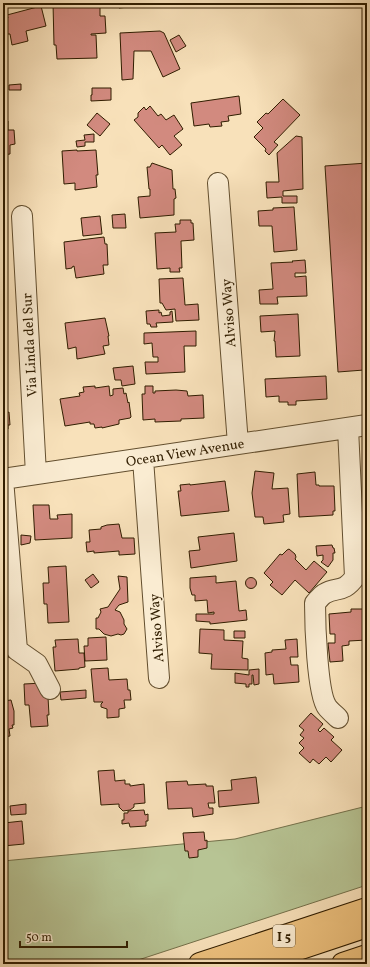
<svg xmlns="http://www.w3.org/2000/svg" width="370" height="967" font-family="Vollkorn,serif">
	<rect width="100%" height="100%" fill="#f8e1ba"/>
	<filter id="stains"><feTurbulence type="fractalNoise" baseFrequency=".005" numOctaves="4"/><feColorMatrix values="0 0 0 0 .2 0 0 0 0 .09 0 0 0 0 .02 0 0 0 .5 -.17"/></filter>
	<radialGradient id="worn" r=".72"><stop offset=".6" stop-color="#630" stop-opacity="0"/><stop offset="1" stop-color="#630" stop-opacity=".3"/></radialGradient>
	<path fill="#b7c494" stroke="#74704a" d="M367 806V885L126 964H3V861L235 839Z"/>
	<path fill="#d28a7f" stroke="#301d00" d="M53 3H100V16H105L106 33 91 34V35H96L97 58 57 59 56 45H54Z
		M119 3H139V6L119 8Z
		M41 6 46 26 26 31 28 41 12 45 10 34H3V19L8 18 7 15Z
		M160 31 164 33 180 69 163 77 151 51H134L133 79 122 80 120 33Z
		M179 35 186 46 176 52 170 40Z
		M21 84V90H9V85Z
		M92 88H111V100L91 101V95H92Z
		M239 96 241 114 228 116 229 121 221 122 222 126 210 127 209 124 194 126 191 103Z
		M283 99 300 115 274 142 278 145 269 155 265 151 266 149 254 137 263 128 257 122 266 113 268 114Z
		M150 106 158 116 161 114 166 120 174 115 183 129 174 136 182 145 170 155 162 145 159 148 134 120 138 117V113L144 107 146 110Z
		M97 113 110 124 100 136 87 125Z
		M3 121H8V130H14L15 144 10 145V154L3 155Z
		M94 134V142H85V146L77 147 76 141 85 140 84 135Z
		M296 136 302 137 303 189 283 191V196H297V203H282V197L267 198 266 182H279L277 153Z
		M77 150V151L96 150 98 175H96L97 187 75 190V183L64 184 62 151Z
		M152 163 172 170 173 189H175L176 198 174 199V215L140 218 138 197 150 196V189H149L147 167H150Z
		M367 163V387H365L364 370 338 372 325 166Z
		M294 207 297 250 274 252 272 226H259L258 211 273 210V208Z
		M125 214 126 228H113L112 215Z
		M100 216 102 234 83 236 81 218Z
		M180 220H191V223H193L194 240 181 241 182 268H179L180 272H170V268L157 269 155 233 176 232 175 224H180Z
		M104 237 105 244H107L108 265H103L104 274 76 278 74 266 72 267V268L66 269 64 242Z
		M305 260 306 273H295V277L306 276 307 296 277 297 278 304H260L259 290 273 289 271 263 293 262 292 261Z
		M183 278 185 305 198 304 199 320 176 321 175 309 166 310 162 303H160L159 279Z
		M159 310V313L161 312 162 316 170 315V312L172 311 173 322 156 323 157 327H151L150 324H147L146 311Z
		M298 314 300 356 276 357 275 341H274L275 331 261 332 260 316Z
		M105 318 109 336H108L109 345 103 346 105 354 77 359 76 347 68 349 65 323Z
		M196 331V346H184L185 372 146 374 145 362H158V357H153L152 343 144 344V333Z
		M133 366 135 384 122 386 121 380H115L113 368Z
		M326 376 327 399 296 401V405H288V402H279V396L266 397 265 379Z
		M95 386V388L109 386 110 396 113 395V389L123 388 124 394 126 393 128 403 129 402 131 417 130 418 119 420V424L102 428V427L95 428 94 424H90V422L65 426 60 399 80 396 79 393 84 392 83 387Z
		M145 386H153V393H155V391L176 390 187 391 188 396 203 395 204 418 181 419V421L155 422V419L143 420 142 394H145Z
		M5 408 6 413 9 412 10 425H8V429H6L7 436 3 437V409Z
		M255 471 274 473 272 489 288 488 290 514 283 515 284 522 264 524 263 517H255L252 493Z
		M315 472 316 485H319V486H334L335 511H333V515L299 517 297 474Z
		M225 481 229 511 181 516 178 491H181L180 485 190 484V485Z
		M33 505H49L50 519H58L57 515 72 514V538L35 540Z
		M119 524 122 538H134L135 554 119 555V551L94 553V551L87 552 86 542H90L89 530 101 529V527L107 525Z
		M234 533 237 561 191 568 189 551 200 550 198 537Z
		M21 535 31 536 30 543 21 545Z
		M332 545 333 548H334L335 553H333V560L328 567 321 562 323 560V555L317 556 316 546Z
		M289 549 295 554 296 557 295 559 306 570 314 561 327 572 309 593 295 580 282 595 270 585 273 582 264 573 280 554 282 555 287 550Z
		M66 566 69 622 48 623 47 604H44L43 583H49L48 567Z
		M93 574 99 582 91 588 85 580Z
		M118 576 127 577 128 602 119 605 115 610 120 612 124 620V624L127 629 124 634 121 635 118 634 111 636 104 634 99 629H96V618H98L101 612 100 609 108 607 120 589Z
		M216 576V583L236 581 239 611 246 610 247 620 210 624V622L196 621V614H214V612L208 613 207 600 195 601V595H192L190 588V578Z
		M245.5 583a5.5 5.5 0 1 1 11 0a5.5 5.5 0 1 1-11 0Z
		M351 609H364L367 640 349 641V645L342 646 343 661 330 662 328 643H335V634H330L329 614 351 612Z
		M200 629 224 630V640L243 641 242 658 248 659V670L211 669 212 654 199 653Z
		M234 631H245V638H234Z
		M10 634V657H5L4 635Z
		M106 637 107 660 85 661 84 646H88V638Z
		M78 639 79 653H84L85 667 79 668V669L55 671 53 647H56L55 640Z
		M297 639 298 657H290L291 665H298L299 682 274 684 273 674 266 675 265 653 272 652V650L286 649 285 640Z
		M108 668 109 680 127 679 128 690H130L131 700H124L125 708 119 709V717L107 718V709L101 707V704L103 702H94L91 669Z
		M259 669V684L254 685 253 675H252V684H249V687H246V684L235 683V673L249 675V670Z
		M43 683 48 697 49 715H47L48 726 31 727 29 705H25L24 684Z
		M86 690V698L61 700 60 692Z
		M11 700 14 711V725H12L13 728 9 729 10 736 3 737V701Z
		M311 713 323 724 318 730 320 732 324 728 334 737 331 740 342 750 331 762 326 757 319 764 313 759 310 763 299 753 304 748 299 743 304 738 300 735 304 730 299 726Z
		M3 744H5L3 758Z
		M114 770 115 781 125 780V784H130V786L144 784 145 803 134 804V807L130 810 123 811 119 807V804L101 805 98 771Z
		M256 777 259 803 219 807 218 791 232 790 231 780Z
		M187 781 188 785 206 784V786H213L215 803H208L209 808H213V814L193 817 192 808 168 809 166 782Z
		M26 804V814L11 815 10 806Z
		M144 810 145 815 148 814V821H146V826L130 827 129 823 122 824V820H124V813H128V811Z
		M3 820 4 823 22 821 24 844 3 846Z
		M204 832 205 841 207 840V848L198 850V857L189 858 188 851H185L183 833Z"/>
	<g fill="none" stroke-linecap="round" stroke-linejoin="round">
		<g stroke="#624e2e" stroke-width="22">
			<path id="minor" d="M218 183 238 444
				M22 216 36 474
				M143 459 159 678
				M3 479 367 425
				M3 479 17 650 37 664 50 689
				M338 718C335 715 330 711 327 707 317 693 315 622 315 603 318 600 321 596 324 594 337 586 343 594 355 577L348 428"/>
		</g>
		<g stroke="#301d00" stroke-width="24">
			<path id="highway" d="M200 964 367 909
				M253 964 367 926
				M343 964 367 956"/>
		</g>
		<use href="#minor" stroke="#faecd2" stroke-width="20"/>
		<use href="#highway" stroke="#ecc07d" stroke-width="22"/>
	</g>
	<g text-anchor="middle" stroke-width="3" stroke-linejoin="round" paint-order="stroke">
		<rect fill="#faecd2" stroke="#6d5b3f" stroke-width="1" x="273" y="925" width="22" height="22" rx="3"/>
		<g font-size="13" font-weight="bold" fill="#301d00">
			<text x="284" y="941">I 5</text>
		</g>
		<g font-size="14" fill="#301d00" stroke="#faecd2">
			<text transform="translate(228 313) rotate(-94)" y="5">Alviso Way</text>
			<text transform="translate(29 345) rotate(-93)" y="5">Via Linda del Sur</text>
			<text transform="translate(185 452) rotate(-9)" y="5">Ocean View Avenue</text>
			<text transform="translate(156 628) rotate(-94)" y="5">Alviso Way</text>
		</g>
	</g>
	<rect width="370" height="967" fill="none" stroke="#f8e1ba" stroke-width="16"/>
	<rect x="4" y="4" width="362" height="959" fill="none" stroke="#301d00" stroke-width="2"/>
	<rect x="8" y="8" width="354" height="951" fill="none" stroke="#301d00"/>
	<path d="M20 941v6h107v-6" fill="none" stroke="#301d00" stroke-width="2"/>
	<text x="26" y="941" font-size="12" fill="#301d00" stroke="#faecd2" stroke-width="3" paint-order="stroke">50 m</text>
	<rect width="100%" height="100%" filter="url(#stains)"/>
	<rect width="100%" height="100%" fill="url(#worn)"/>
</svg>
